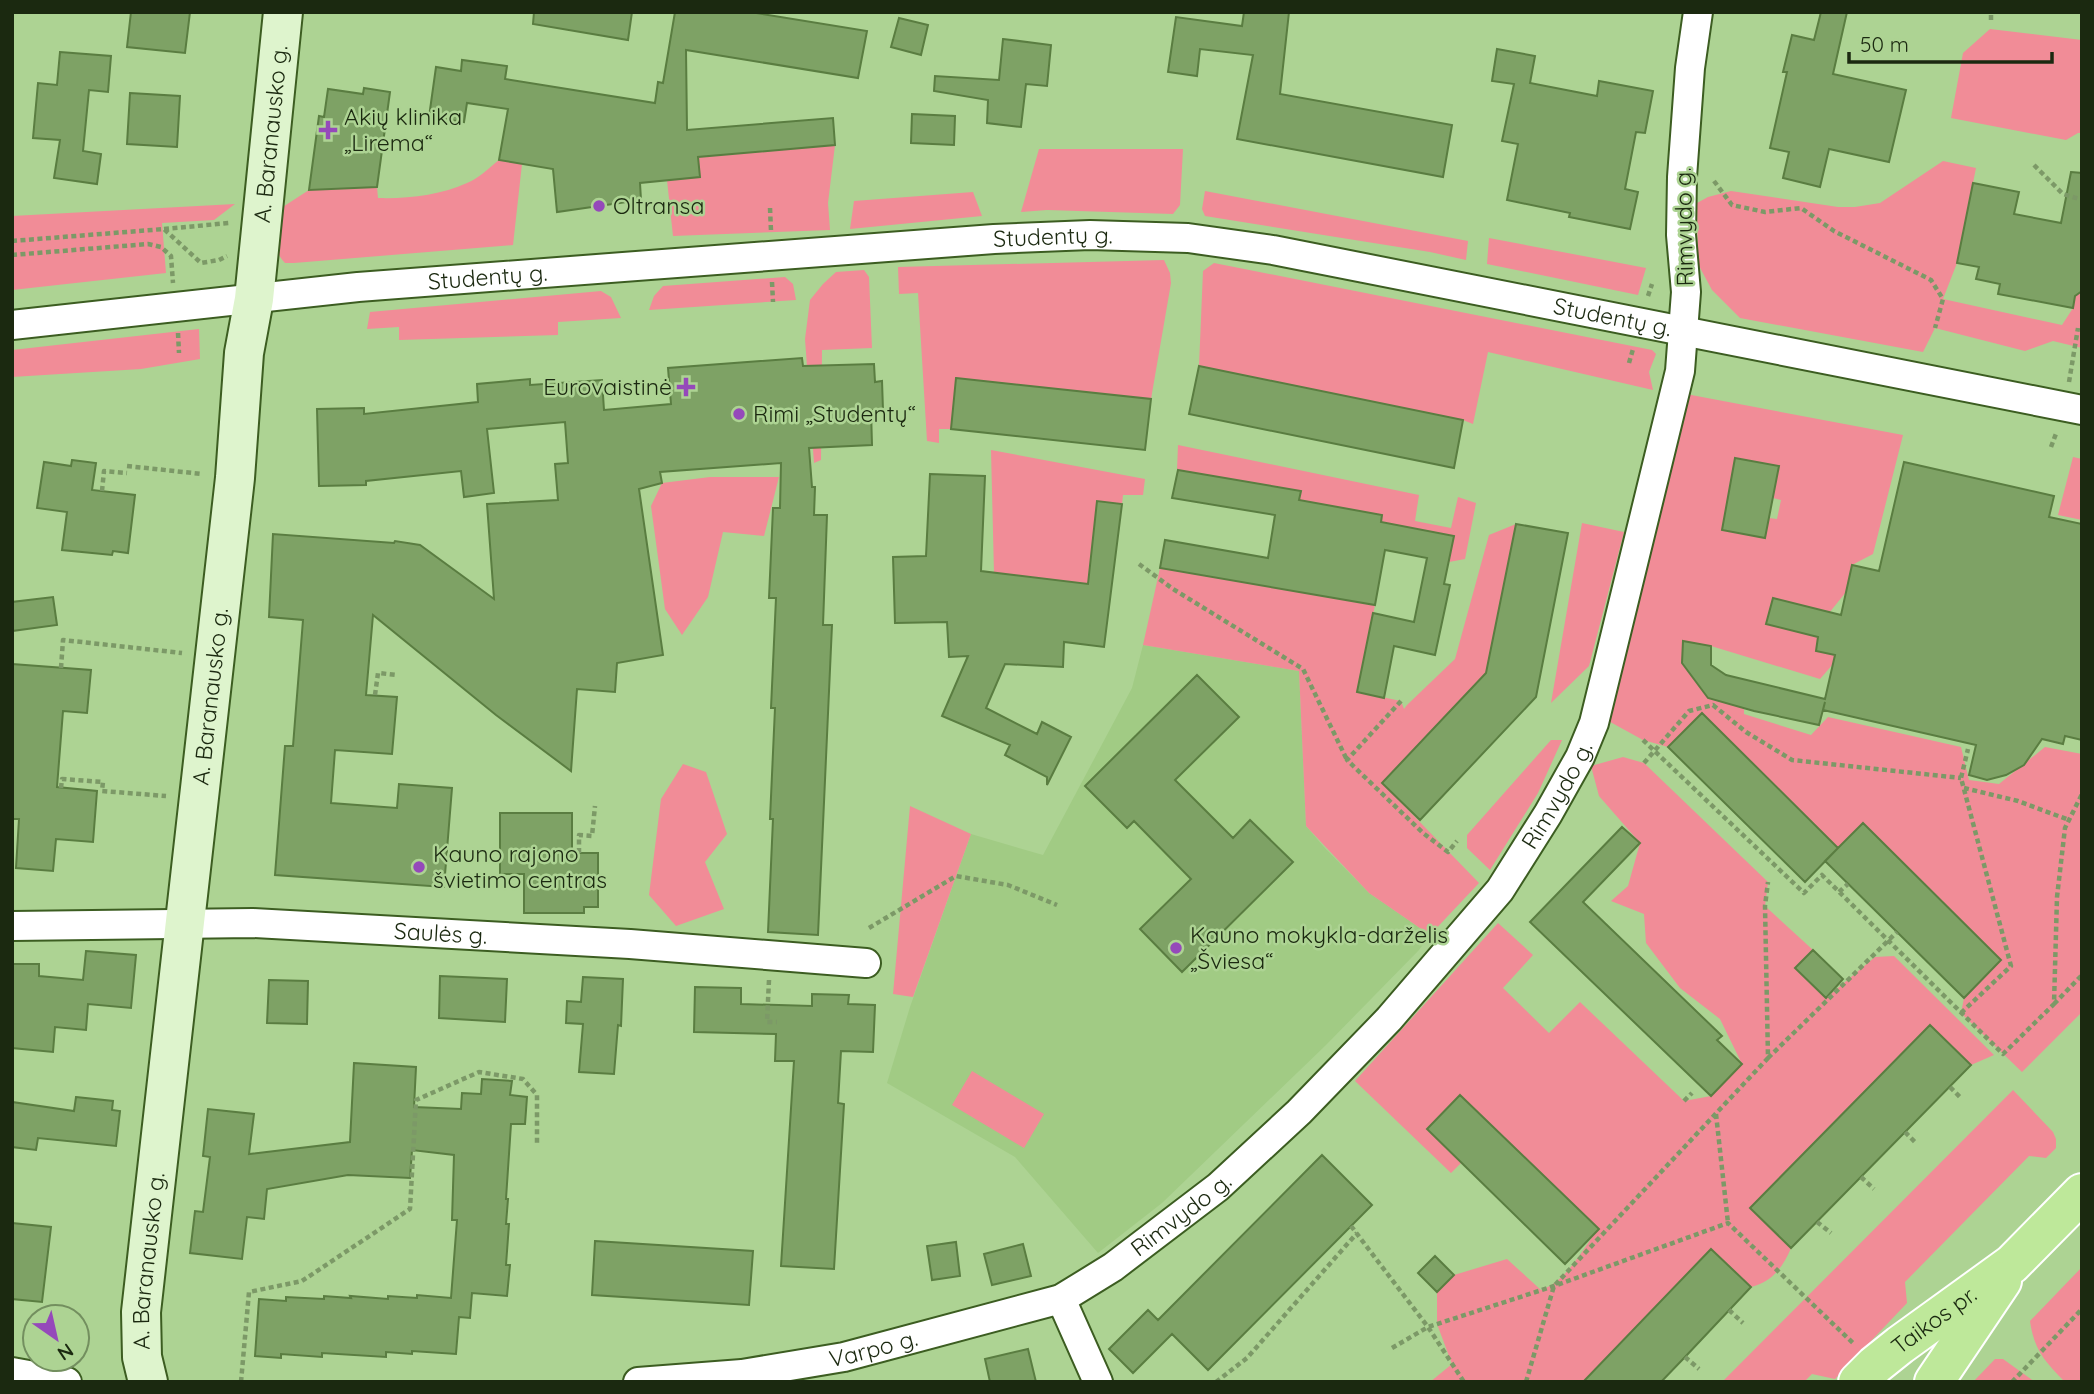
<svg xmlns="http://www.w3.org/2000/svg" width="2094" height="1394" font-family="Quicksand,sans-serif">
	<rect width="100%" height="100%" fill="#add393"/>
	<path fill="#a1cb84" d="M1143 645 1299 671 1306 826 1324 847 1369 893 1430 935 1419 950 1326 1045 1162 1203 1098 1253 1015 1157 887 1083 910 1007 971 834 1043 855 1132 688Z"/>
	<path fill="#f18c97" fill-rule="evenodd" d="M1990 29 2082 40V133H2078L2066 140 1951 118 1963 53Z
		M835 145 828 203 830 230 673 236 667 180 700 177 698 157Z
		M1039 149H1183L1180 205 1173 214 1047 210 1021 212Z
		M499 160 522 164 513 245 294 263H285C271 249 275 231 275 212L309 190 377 187 378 198C407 199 441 195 467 183 479 178 489 168 499 160Z
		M1943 161 1976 168 1957 263 1943 299 2062 325 2073 308 2075 296 2082 291V348L2053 341 2025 351 1935 328 1923 352 1740 318 1712 290 1698 264 1697 203 1708 197 1731 191 1838 207H1855L1880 203Z
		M1205 191 1468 241 1466 260 1430 252 1205 216 1202 209Z
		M973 192 982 216 850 229 854 201Z
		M235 204 214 220 162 223 166 273 12 290V216Z
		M1489 238 1646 268 1638 295 1487 264Z
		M1164 260 1170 273 1171 283 1151 399 956 379 951 429H939V443L927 441 918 293 899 294 898 267Z
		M1214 263 1652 350 1656 354 1649 372 1653 390 1488 352 1473 424 1463 420 1199 366 1203 271Z
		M864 270 869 277 872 348 822 350 821 460 814 463 805 339 810 300 823 284 836 272Z
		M785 277 793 284 796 300 649 310 654 296 663 286Z
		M601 291 611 297 621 318 558 322V335L399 340V327L367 329 370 312Z
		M199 329 200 359 141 369 12 377V350Z
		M1686 394 1903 435 1873 554 1852 565 1846 592 1821 623 1816 651 1840 656 1820 679 1711 646 1682 663 1706 695 1744 708V714L1811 735 1828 717 1961 747 1969 780 1999 784 2045 747 2082 754V862L2080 864 2082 866V1012L2022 1072 1961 1013 1964 998 2001 960 1863 823 1838 848 1702 714 1668 747 1643 740 1603 718ZM1735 458 1779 466 1773 498 1781 500 1777 519 1769 518 1765 538ZM1773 599 1814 609 1808 634 1766 624Z
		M1178 445 1419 495 1415 521 1451 528 1458 497 1476 503 1465 559 1449 562 1453 536 1392 524 1378 540 1382 515 1299 500 1300 491 1177 470Z
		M991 450 1145 479 1143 495H1123L1122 504 1097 501 1088 584 994 573Z
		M2073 457 2082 459V520L2058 515Z
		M710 477H779L764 536 723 532 708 597 682 635 665 609 651 506 662 483Z
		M1582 523 1624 532 1589 666 1551 703Z
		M1516 524 1486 673 1382 783 1479 883 1430 935 1369 893 1306 826 1299 671 1143 645 1160 568 1375 605 1357 692 1401 701 1404 709 1407 705 1455 659 1489 535Z
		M1551 740H1562L1538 793 1490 870 1467 848V835Z
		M1623 757 1644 763 1768 882 1765 906 1813 950 1795 968 1826 998 1875 957 1894 956 1994 1055 1971 1065 1930 1025 1751 1208 1791 1248C1783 1267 1772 1282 1751 1287L1711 1249 1583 1382H1430L1452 1364 1437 1324V1292L1454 1275 1507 1259 1541 1290C1567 1281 1582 1250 1598 1229L1460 1095 1427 1129 1461 1163 1451 1173 1355 1081 1498 923 1533 955 1503 988 1549 1033 1580 1002 1684 1101 1711 1096 1742 1064 1720 1019 1680 988 1646 943 1644 914 1611 901 1628 886 1640 843 1599 796 1591 766Z
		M683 764 706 772 727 834 705 862 724 909 676 926 649 895 661 799Z
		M910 806 971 834 913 997 893 994Z
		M972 1071 1044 1114 1024 1148 952 1105Z
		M2013 1090 2053 1132 2056 1139V1148L2046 1158 2029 1156 1905 1282 1907 1303 1835 1379 1812 1374 1804 1382H1722Z
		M2082 1267V1382H2065C2045 1362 2034 1350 2030 1321Z
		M1995 1359H2003L2035 1382H1973Z"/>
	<path fill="#7ea265" stroke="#5a7d41" stroke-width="2" d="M131 12H190L185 53 127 47Z
		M534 12H632L628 40 533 24Z
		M675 12H750L867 31 858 78 686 50 687 130 833 118 835 145 698 157 700 177 640 183 641 200 557 212 553 169 499 160 508 109 467 103 464 122 429 117 436 67 461 71 462 60 507 66 505 79 655 103 658 82 663 83Z
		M1244 12H1289L1280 94 1452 125 1443 177 1237 139 1253 55 1200 49 1197 76 1168 72 1176 17 1242 26Z
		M1821 12H1847L1833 74 1906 90 1889 162 1829 149 1820 187 1783 178 1789 152 1770 148 1787 72H1783L1792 35 1814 40Z
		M899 18 928 25 921 55 891 47Z
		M1003 39 1051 45 1047 86 1026 84 1021 127 987 123 988 100 934 91 935 76 999 80Z
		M1497 49 1535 56 1530 83 1597 96 1599 81 1653 91 1645 133 1636 132 1625 189 1638 192 1630 229 1569 217 1570 213 1507 200 1518 144 1502 141 1514 84 1492 81Z
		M60 52 111 56 108 92 89 90 83 151 101 154 97 184 54 178 60 140 33 138 38 83 57 85Z
		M364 88 390 92 377 187 309 190 319 116 324 117 328 89 363 94Z
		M130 93 180 96 177 147 127 144Z
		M912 114 955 116 954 145 911 143Z
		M2071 172 2082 173V291L2075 296 2073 308 1998 294 2000 284 1976 279 1979 267 1957 263 1973 183 2019 192 2014 214 2061 223Z
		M802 358 803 366 874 364 875 382 882 381 883 410H871L872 445 809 448 812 487H815L814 515H827L823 625H832L818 935 768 932 773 819H770L775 708H771L776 598H769L773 508H780L781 463 660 472 662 483 639 489 663 655 617 663 615 692 577 689 571 771 496 715 373 615 366 695 397 697 392 754 335 750 331 803 397 808 399 784 452 788 444 887 275 875 285 746H293L303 620 269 617 273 534 394 543 395 541 420 545 494 599 487 504 558 500 555 464 568 463 565 422 487 429 494 493 464 497 461 471 366 481V485L319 486 317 409 364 408V414L478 402 477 384 530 379V385L602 380 604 410 671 404 668 368Z
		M1199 366 1463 420 1454 468 1189 414Z
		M956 378 1151 399 1145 450 951 429Z
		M1735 458 1779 466 1765 538 1722 530Z
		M72 460 96 463 92 490 135 495 128 553 113 551 112 555 62 550 67 512 37 508 44 462 71 466Z
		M1904 462 2054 496 2049 517 2082 524V740L2065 736 2063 744 2042 739 2024 765 2006 775 1987 780 1969 775 1976 745 1823 710 1825 702 1819 725 1754 711 1708 698 1682 663 1683 641 1711 646V665L1726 675 1825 699 1835 655 1816 651 1818 637 1766 624 1773 598 1841 615 1852 565 1879 571Z
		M1178 470 1301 491 1299 500 1382 515 1381 522 1454 536 1444 584 1450 585 1435 655 1394 646 1384 698 1357 692 1373 613 1414 622 1427 558 1385 550 1375 605 1160 568 1165 540 1268 558 1275 515 1172 498Z
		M930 474 985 476 981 571 1088 584 1097 501 1122 504 1104 647 1064 642 1063 667 1005 664 986 708 1037 734 1042 722 1071 737 1047 785V777L1005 755 1010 745 942 716 968 656 949 657 947 622 895 623 893 557 926 556Z
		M1516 524 1568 533 1536 697 1420 820 1382 783 1486 673Z
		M53 597 57 625 12 631V602Z
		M12 664 91 670 87 713 63 711 57 787 97 791 93 842 56 839 53 871 16 868 19 819H12Z
		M1197 675 1239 717 1175 780 1233 838 1250 820 1293 862 1182 972 1140 929 1191 879 1134 821 1127 828 1085 786Z
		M1702 713 1838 848 1805 882 1668 747Z
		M500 813H572V853H598V907H584V913H524V874H500Z
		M1863 823 2001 960 1964 998 1825 861Z
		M1622 827 1640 843 1583 902 1722 1036 1717 1040 1742 1064 1711 1096 1530 922Z
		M1813 950 1843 979 1826 998 1795 968Z
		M86 951 136 955 131 1008 88 1004 86 1030 55 1027 53 1052 12 1048V964H39V976L83 980Z
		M440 976 507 979 505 1022 439 1018Z
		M583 977 623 979 621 1026 618 1025 614 1074 579 1072 583 1024 566 1023 567 1001 581 1002Z
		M269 980 308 981 307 1024 267 1023Z
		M695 987 741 988V1004L812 1006V994L849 995 848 1004 875 1005 873 1052 841 1051 838 1103 844 1104 834 1269 781 1266 794 1061H775L776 1034 694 1032Z
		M1930 1025 1971 1065 1791 1248 1750 1208Z
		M354 1063 416 1067 414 1107 461 1109 462 1093 481 1094 482 1079 512 1081 510 1095 527 1097 525 1124H511L506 1199H508L506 1224H509L506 1265H510L507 1296 472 1293 470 1318 459 1317 456 1354 412 1351V1354L386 1352V1357L322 1353V1357L281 1354V1358L255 1356 259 1299 286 1301V1297L324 1299V1296L351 1298 350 1296 388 1299V1296L417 1298V1295L451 1298 457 1220H452L454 1155 412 1150 410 1178 348 1175 267 1189 264 1219 247 1217 242 1259 190 1253 195 1211 203 1212 210 1157 203 1156 208 1109 254 1114 249 1154 350 1142Z
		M1460 1095 1599 1229 1565 1264 1427 1129Z
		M76 1097 113 1101 112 1110 120 1111 116 1146 38 1138 36 1150 12 1147V1102L74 1111Z
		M1322 1155 1372 1205 1208 1370 1172 1334 1133 1373 1109 1349 1148 1310 1158 1320Z
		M12 1223 51 1227 42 1302 12 1299Z
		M595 1241 753 1251 749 1305 592 1295Z
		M956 1242 960 1276 932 1280 927 1246Z
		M1023 1244 1031 1276 992 1285 984 1254Z
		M1711 1249 1751 1287 1685 1357 1661 1382H1583Z
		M1435 1256 1454 1275 1437 1292 1418 1273Z
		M1028 1349 1036 1382H990L985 1359Z"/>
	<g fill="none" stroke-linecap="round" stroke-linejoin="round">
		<g stroke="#3c5d21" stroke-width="32">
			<g id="street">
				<path id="s1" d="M12 325 358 287 994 239 1090 235 1188 238 1273 250 2082 410"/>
				<path id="s2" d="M12 926 253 923 630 944 866 963"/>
				<path d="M1061 1299 1098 1382"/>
				<path d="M12 1372 67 1382"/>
				<path id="s3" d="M638 1382 742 1374 844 1357 1061 1299 1113 1267 1218 1187 1299 1112 1389 1019 1500 890 1548 814 1580 757 1594 723 1680 371 1686 292 1681 235 1682 177 1690 68 1698 12"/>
			</g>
		</g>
		<g stroke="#3c5d21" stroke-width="42">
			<g id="secondary">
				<path id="s4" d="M148 1382 142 1357 141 1312 235 478 244 353 254 299 283 12"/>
			</g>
		</g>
		<g stroke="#fff" stroke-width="42">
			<g id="primary">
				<path id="s5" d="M1858 1382 1875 1365 1900 1345 2012 1264 2082 1193"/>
				<path d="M1934 1382 2002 1281"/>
			</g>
		</g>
		<path stroke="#7c9967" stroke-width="4.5" stroke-dasharray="5 3.5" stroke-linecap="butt" d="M1991 20V12
			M2034 165 2063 194 2079 199
			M1714 181 1732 205 1765 212 1801 208 1834 231 1931 280 1943 299 1935 328
			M770 208 771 231
			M164 229 229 223
			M12 241 164 229 201 263 219 260 227 256
			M12 255 148 244 161 247 171 256 173 283
			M772 282 773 302
			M1648 296 1652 284
			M178 333 179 353
			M1629 363 1633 349
			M2069 382 2078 328
			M2051 447 2057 431
			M127 466 202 474
			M102 491 104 471 127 473
			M1139 564 1173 589 1303 669 1347 760
			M61 668 63 640 182 653
			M375 695 378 673 397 675
			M1401 701 1347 760 1423 833 1448 852 1457 841
			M1643 740 1804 893 1822 875 2003 1054 2054 1004 2057 897 2065 828 2082 794
			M1644 763 1689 711 1713 705 1746 732 1792 760 1961 778
			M61 788 62 779 103 782 102 791 166 796
			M1964 788 2018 801 2069 820
			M579 853V835L592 836 595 806
			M1839 892 1848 884
			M869 928 956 876 1008 885 1057 905
			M769 980 767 1022H777
			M2054 1004 2082 975
			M1961 1013 2011 966 1961 778 1968 749
			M1768 1058 1897 932
			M1950 1087 1961 1098
			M1684 1101 1692 1093
			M1716 1114 1728 1223
			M1905 1132 1917 1144
			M1861 1177 1874 1189
			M1817 1222 1831 1233
			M1351 1226 1428 1327 1464 1382
			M1729 1310 1743 1323
			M1392 1348 1428 1327 1554 1286 1728 1223 1854 1344
			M1685 1357 1699 1369
			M241 1382 249 1292 302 1281 410 1209 416 1100 479 1072 523 1079 537 1095V1146
			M1216 1382 1247 1358 1357 1233
			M1526 1382 1554 1286 1768 1058 1765 906 1768 882
			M2012 1382 2082 1309"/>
		<use href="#street" stroke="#fff" stroke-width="28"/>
		<use href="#secondary" stroke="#def4cd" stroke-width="38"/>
		<use href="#primary" stroke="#bee89a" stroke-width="38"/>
	</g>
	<g fill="#9549ba" stroke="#add393" stroke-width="2.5">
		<path d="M324.5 119.5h7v7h7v7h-7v7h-7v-7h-7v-7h7z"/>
		<circle cx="599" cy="206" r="7"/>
		<path d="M682.5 376.5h7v7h7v7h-7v7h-7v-7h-7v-7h7z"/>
		<circle cx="739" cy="414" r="7"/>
		<circle cx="419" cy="867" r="7"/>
		<circle cx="1176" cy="948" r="7"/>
	</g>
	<g text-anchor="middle" stroke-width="5" stroke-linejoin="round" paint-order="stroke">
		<g font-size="23" fill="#1b2910" stroke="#add393" text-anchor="start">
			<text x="344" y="125">Akių klinika<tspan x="344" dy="26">„Lirema“</tspan></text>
			<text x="613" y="214">Oltransa</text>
			<text x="672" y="395" text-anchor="end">Eurovaistinė</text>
			<text x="753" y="422">Rimi „Studentų“</text>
			<text x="433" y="862">Kauno rajono<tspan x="433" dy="26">švietimo centras</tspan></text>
			<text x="1190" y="943">Kauno mokykla-darželis<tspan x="1190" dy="26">„Šviesa“</tspan></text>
		</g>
		<g font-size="23" fill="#1b2910" stroke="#add393">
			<text dy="8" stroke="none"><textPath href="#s4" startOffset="1256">A. Baranausko g.</textPath></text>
			<text transform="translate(1684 227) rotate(-91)" y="8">Rimvydo g.</text>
			<text dy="8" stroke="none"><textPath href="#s1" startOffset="1045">Studentų g.</textPath></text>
			<text dy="8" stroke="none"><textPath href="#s1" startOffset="478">Studentų g.</textPath></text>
			<text dy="8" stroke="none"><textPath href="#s1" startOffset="1612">Studentų g.</textPath></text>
			<text dy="8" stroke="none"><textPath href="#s4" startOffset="690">A. Baranausko g.</textPath></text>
			<text dy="8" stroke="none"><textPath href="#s3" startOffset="1146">Rimvydo g.</textPath></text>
			<text dy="8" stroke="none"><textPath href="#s2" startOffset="429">Saulės g.</textPath></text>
			<text dy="8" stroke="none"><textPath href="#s3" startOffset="579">Rimvydo g.</textPath></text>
			<text dy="8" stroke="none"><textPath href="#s4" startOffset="122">A. Baranausko g.</textPath></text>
			<text dy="8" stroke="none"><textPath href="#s5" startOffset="98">Taikos pr.</textPath></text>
			<text dy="8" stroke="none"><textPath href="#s3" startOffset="238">Varpo g.</textPath></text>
		</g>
	</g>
	<rect width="2094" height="1394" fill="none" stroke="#1b2910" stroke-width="28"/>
	<g transform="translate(56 1338) rotate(146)"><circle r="33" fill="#add393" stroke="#738f5f" stroke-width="2"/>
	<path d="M0-5L12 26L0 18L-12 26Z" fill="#9549ba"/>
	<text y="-10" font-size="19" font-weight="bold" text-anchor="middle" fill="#1b2910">N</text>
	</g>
	<path d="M1849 52v10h203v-10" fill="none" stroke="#1b2910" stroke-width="3.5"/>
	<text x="1860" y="52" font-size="21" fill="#1b2910" stroke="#add393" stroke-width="5" paint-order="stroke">50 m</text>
</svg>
